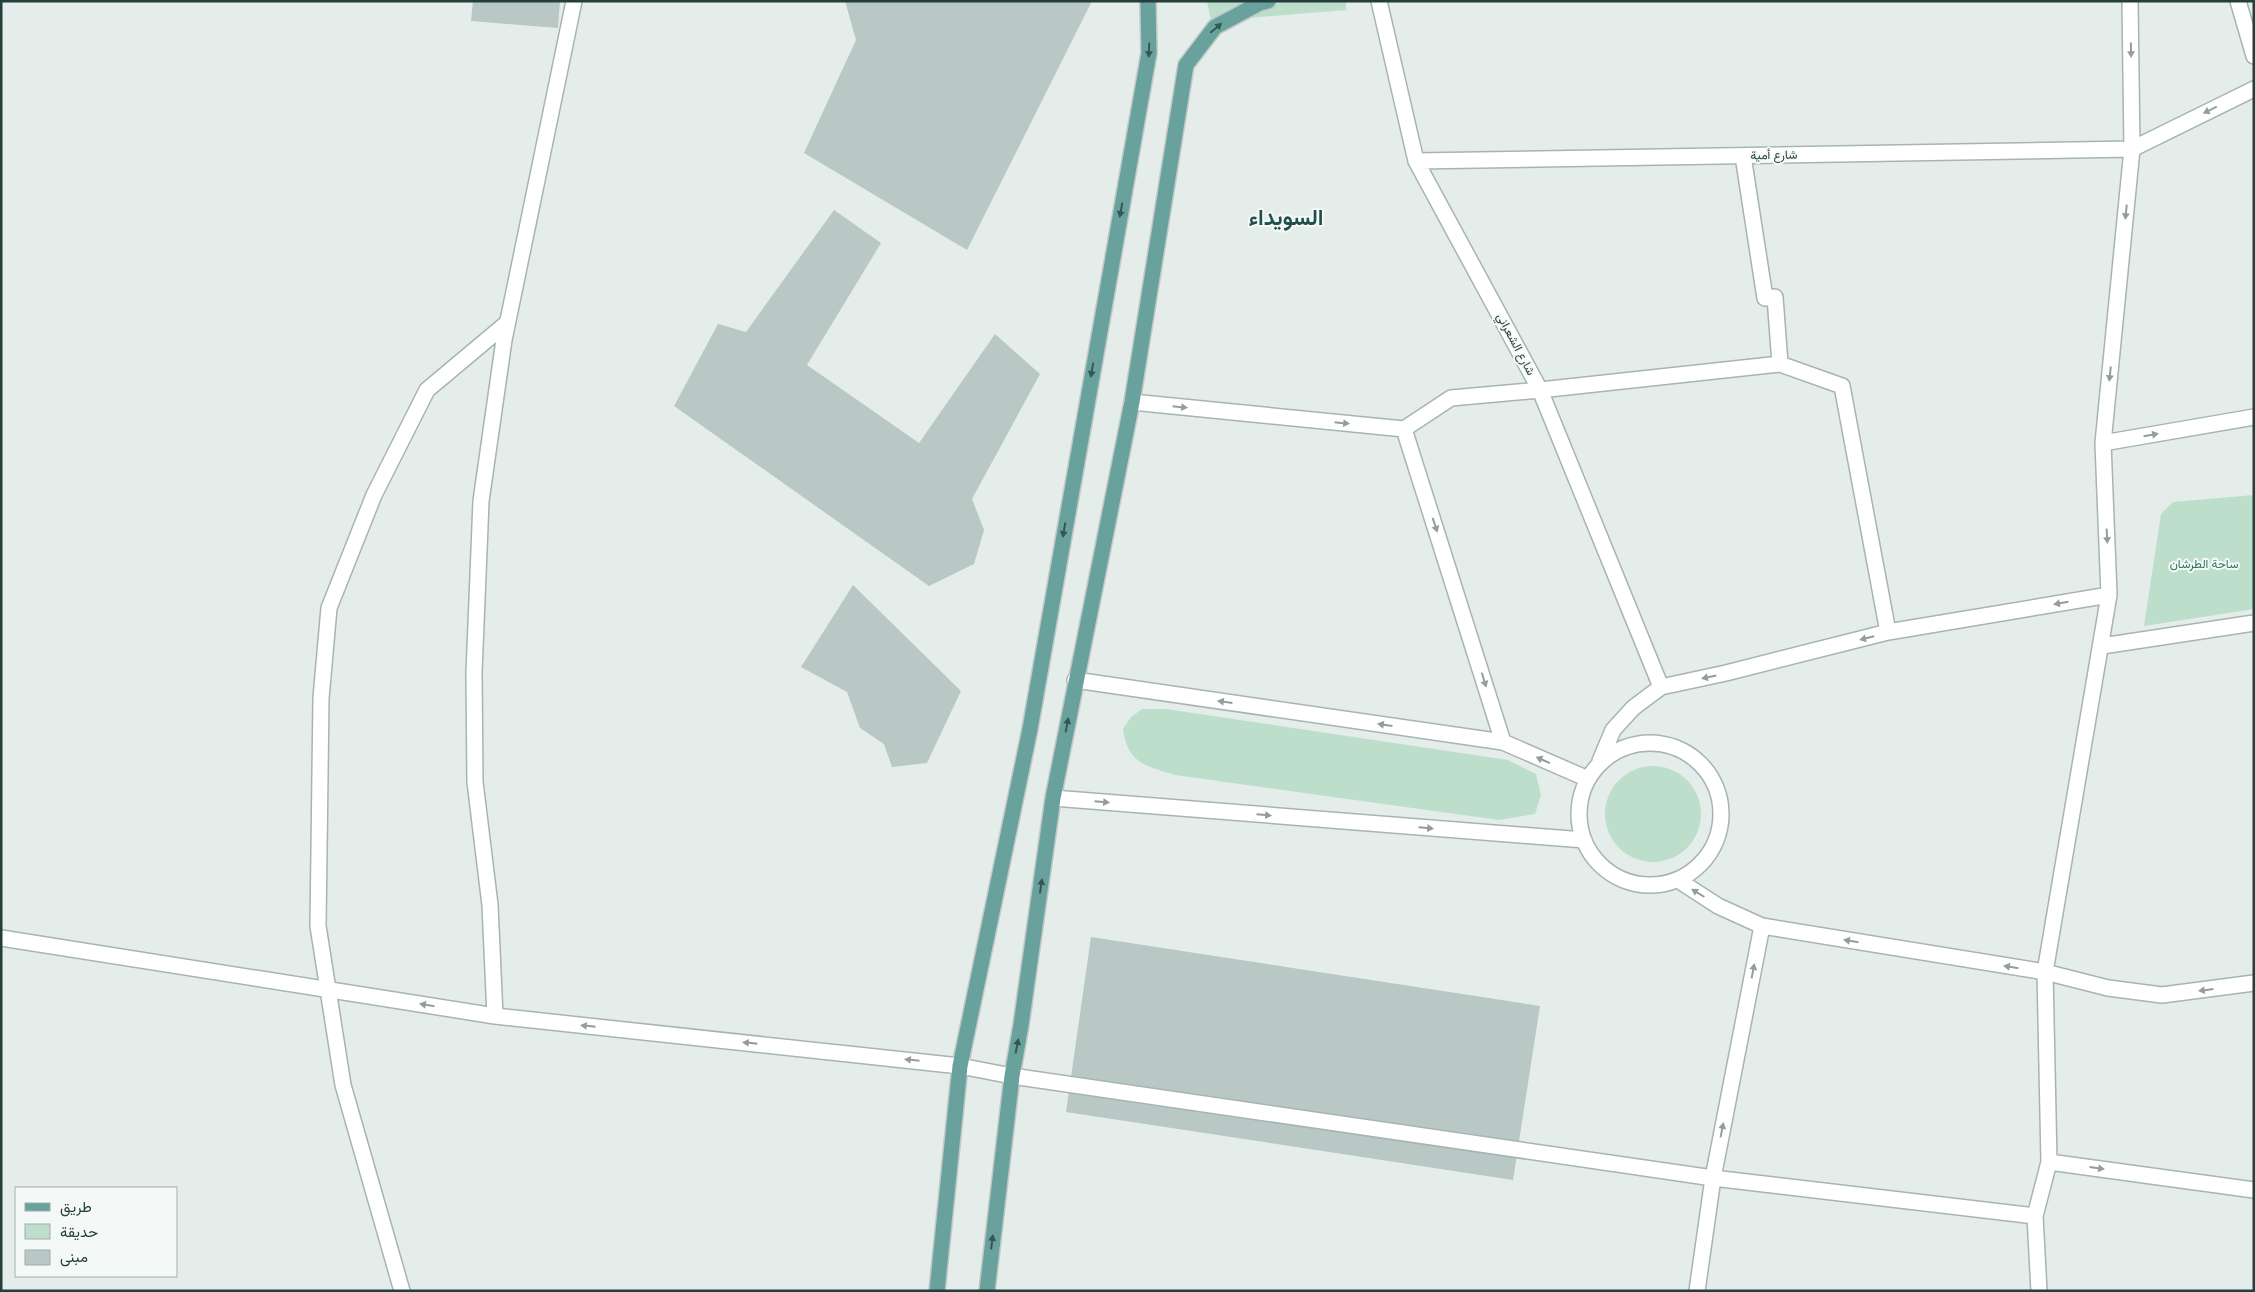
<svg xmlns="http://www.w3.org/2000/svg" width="2255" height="1292" font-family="'Open Sans',Vazirmatn,sans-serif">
	<rect width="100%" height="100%" fill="#e4edea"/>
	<path fill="#bddecb" d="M1207 1H1346V10L1211 21Z
		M2254 495V609L2144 626 2161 514 2173 502Z
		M1142 709H1166L1508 760 1536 774 1541 795 1535 814 1499 820 1175 775C1146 766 1127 763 1123 729L1131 717Z
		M1605 814a48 48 0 1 1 96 0a48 48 0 1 1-96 0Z"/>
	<path fill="#b9c8c4" d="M473 1H560L558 28 471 21Z
		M845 1H1092L967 250 804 153 856 40Z
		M834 210 881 243 807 365 919 443 995 334 1040 374 972 499 984 530 974 564 929 586 674 406 718 324 746 332Z
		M853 585 961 691 927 763 892 767 884 744 860 728 847 692 801 667Z
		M1091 937 1540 1006 1513 1180 1066 1112Z"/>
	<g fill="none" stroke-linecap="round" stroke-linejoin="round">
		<g stroke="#a6b5b2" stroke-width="18">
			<path id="minor" d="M1379 1 1416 161 1540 390 1661 687
				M2238 1 2254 56
				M1743 156 1765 298 1775 297 1780 364
				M1416 161 2132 149 2254 89
				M1132 402 1404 429 1503 742
				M1404 429 1451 398 1540 390 1780 364 1842 386 1888 632
				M2103 443 2254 417
				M2102 646 2254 623
				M1075 680 1503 742 1588 779
				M1579 814a71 71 0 1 1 142 0a71 71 0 1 1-142 0Z
				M1600 761 1613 730 1633 708 1661 687 1726 673 1888 632 2109 595
				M1053 798 1584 840
				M1678 880 1718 906 1762 926 2045 972 2108 988 2162 995 2254 983
				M1 938 495 1016 960 1066 1012 1076 1713 1178 2035 1216
				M495 1016 490 905 475 782 474 673 481 501 504 340 574 1
				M2049 1162 2254 1190
				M402 1291 343 1085 318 926 321 698 329 608 374 495 427 390 507 323
				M1697 1291 1713 1178 1762 926
				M2039 1291 2035 1216 2049 1162 2045 972 2109 595 2103 443 2132 149 2130 1"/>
		</g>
		<g stroke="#c1c9c8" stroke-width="18">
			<path id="major" d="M937 1291 960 1066 1030 729 1149 53 1148 1
				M987 1291 1012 1076 1021 1025 1053 798 1132 402 1186 65 1215 27 1260 3 1268 1"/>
		</g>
		<use href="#minor" stroke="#fff" stroke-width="15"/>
		<use href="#major" stroke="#69a29c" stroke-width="15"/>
	</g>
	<defs><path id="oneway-solid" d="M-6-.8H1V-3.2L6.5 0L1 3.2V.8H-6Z" transform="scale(1.25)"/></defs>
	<g fill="#345753">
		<use href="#oneway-solid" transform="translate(1216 28) rotate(-40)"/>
		<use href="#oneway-solid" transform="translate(1149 50) rotate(92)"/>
		<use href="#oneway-solid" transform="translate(1121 210) rotate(100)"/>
		<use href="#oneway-solid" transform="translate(1092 370) rotate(100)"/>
		<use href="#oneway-solid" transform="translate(1064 530) rotate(100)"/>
		<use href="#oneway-solid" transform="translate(1067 725) rotate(-79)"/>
		<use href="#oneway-solid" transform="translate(1041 886) rotate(-82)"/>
		<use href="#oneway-solid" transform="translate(1017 1046) rotate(-79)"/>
		<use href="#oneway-solid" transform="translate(992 1242) rotate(-83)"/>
	</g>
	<g fill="#919e9d">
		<use href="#oneway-solid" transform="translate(2131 50) rotate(89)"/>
		<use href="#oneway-solid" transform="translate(2210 110) rotate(154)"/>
		<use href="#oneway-solid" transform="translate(2126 212) rotate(96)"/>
		<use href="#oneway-solid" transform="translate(2110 374) rotate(96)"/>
		<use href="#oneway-solid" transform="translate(1180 407) rotate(6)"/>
		<use href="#oneway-solid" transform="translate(1342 423) rotate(6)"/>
		<use href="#oneway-solid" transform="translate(2151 435) rotate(-10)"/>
		<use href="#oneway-solid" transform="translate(1435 525) rotate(72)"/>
		<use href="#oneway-solid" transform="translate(2107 536) rotate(87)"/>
		<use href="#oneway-solid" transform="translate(2061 603) rotate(170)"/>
		<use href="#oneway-solid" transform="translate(1867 638) rotate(166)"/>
		<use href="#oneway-solid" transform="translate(1709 677) rotate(168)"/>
		<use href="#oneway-solid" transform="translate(1484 680) rotate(73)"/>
		<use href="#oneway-solid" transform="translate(1225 702) rotate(-172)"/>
		<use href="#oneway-solid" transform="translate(1385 725) rotate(-172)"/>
		<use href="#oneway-solid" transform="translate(1543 760) rotate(-156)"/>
		<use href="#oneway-solid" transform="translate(1102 802) rotate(5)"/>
		<use href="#oneway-solid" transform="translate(1264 815) rotate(5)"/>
		<use href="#oneway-solid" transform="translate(1426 828) rotate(5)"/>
		<use href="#oneway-solid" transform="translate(1698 893) rotate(-148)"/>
		<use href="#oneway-solid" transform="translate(1851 941) rotate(-171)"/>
		<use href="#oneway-solid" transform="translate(2011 967) rotate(-171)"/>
		<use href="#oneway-solid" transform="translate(1753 971) rotate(-79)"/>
		<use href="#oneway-solid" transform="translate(2206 990) rotate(173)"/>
		<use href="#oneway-solid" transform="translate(427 1005) rotate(-171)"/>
		<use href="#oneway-solid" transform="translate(588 1026) rotate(-174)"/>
		<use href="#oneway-solid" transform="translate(750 1043) rotate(-174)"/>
		<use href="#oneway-solid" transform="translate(912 1060) rotate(-174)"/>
		<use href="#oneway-solid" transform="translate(1722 1130) rotate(-79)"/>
		<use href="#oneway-solid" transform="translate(2097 1168) rotate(8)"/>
	</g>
	<g text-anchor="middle" stroke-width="4" stroke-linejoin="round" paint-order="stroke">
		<g font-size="12" fill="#233e3b" stroke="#f4f9f8">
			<text transform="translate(1774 155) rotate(-1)" y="4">شارع أمية</text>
			<text transform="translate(1516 344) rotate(62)" y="4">شارع الشعراني</text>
		</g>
		<g font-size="12" fill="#2e7554" stroke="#f4f9f8">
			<text x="2204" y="568">ساحة الطرشان</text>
		</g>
		<g font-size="22" font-weight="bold" fill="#1f504c" stroke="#f4f9f8">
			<text x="1286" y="225">السويداء</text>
		</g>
	</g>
	<rect width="2255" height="1292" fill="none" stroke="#233e3b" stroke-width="5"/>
	<rect x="15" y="1187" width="162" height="90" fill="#f4f9f8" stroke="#a0aeac"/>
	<rect x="25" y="1203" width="25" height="8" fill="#69a29c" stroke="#a0aeac"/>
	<text x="60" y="1212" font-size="15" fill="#233e3b">طريق</text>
	<rect x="25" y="1224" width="25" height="15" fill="#bddecb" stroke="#a0aeac"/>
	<text x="60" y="1237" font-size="15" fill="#233e3b">حديقة</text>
	<rect x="25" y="1250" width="25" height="15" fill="#b9c8c4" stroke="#a0aeac"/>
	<text x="60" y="1262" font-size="15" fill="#233e3b">مبنى</text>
</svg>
